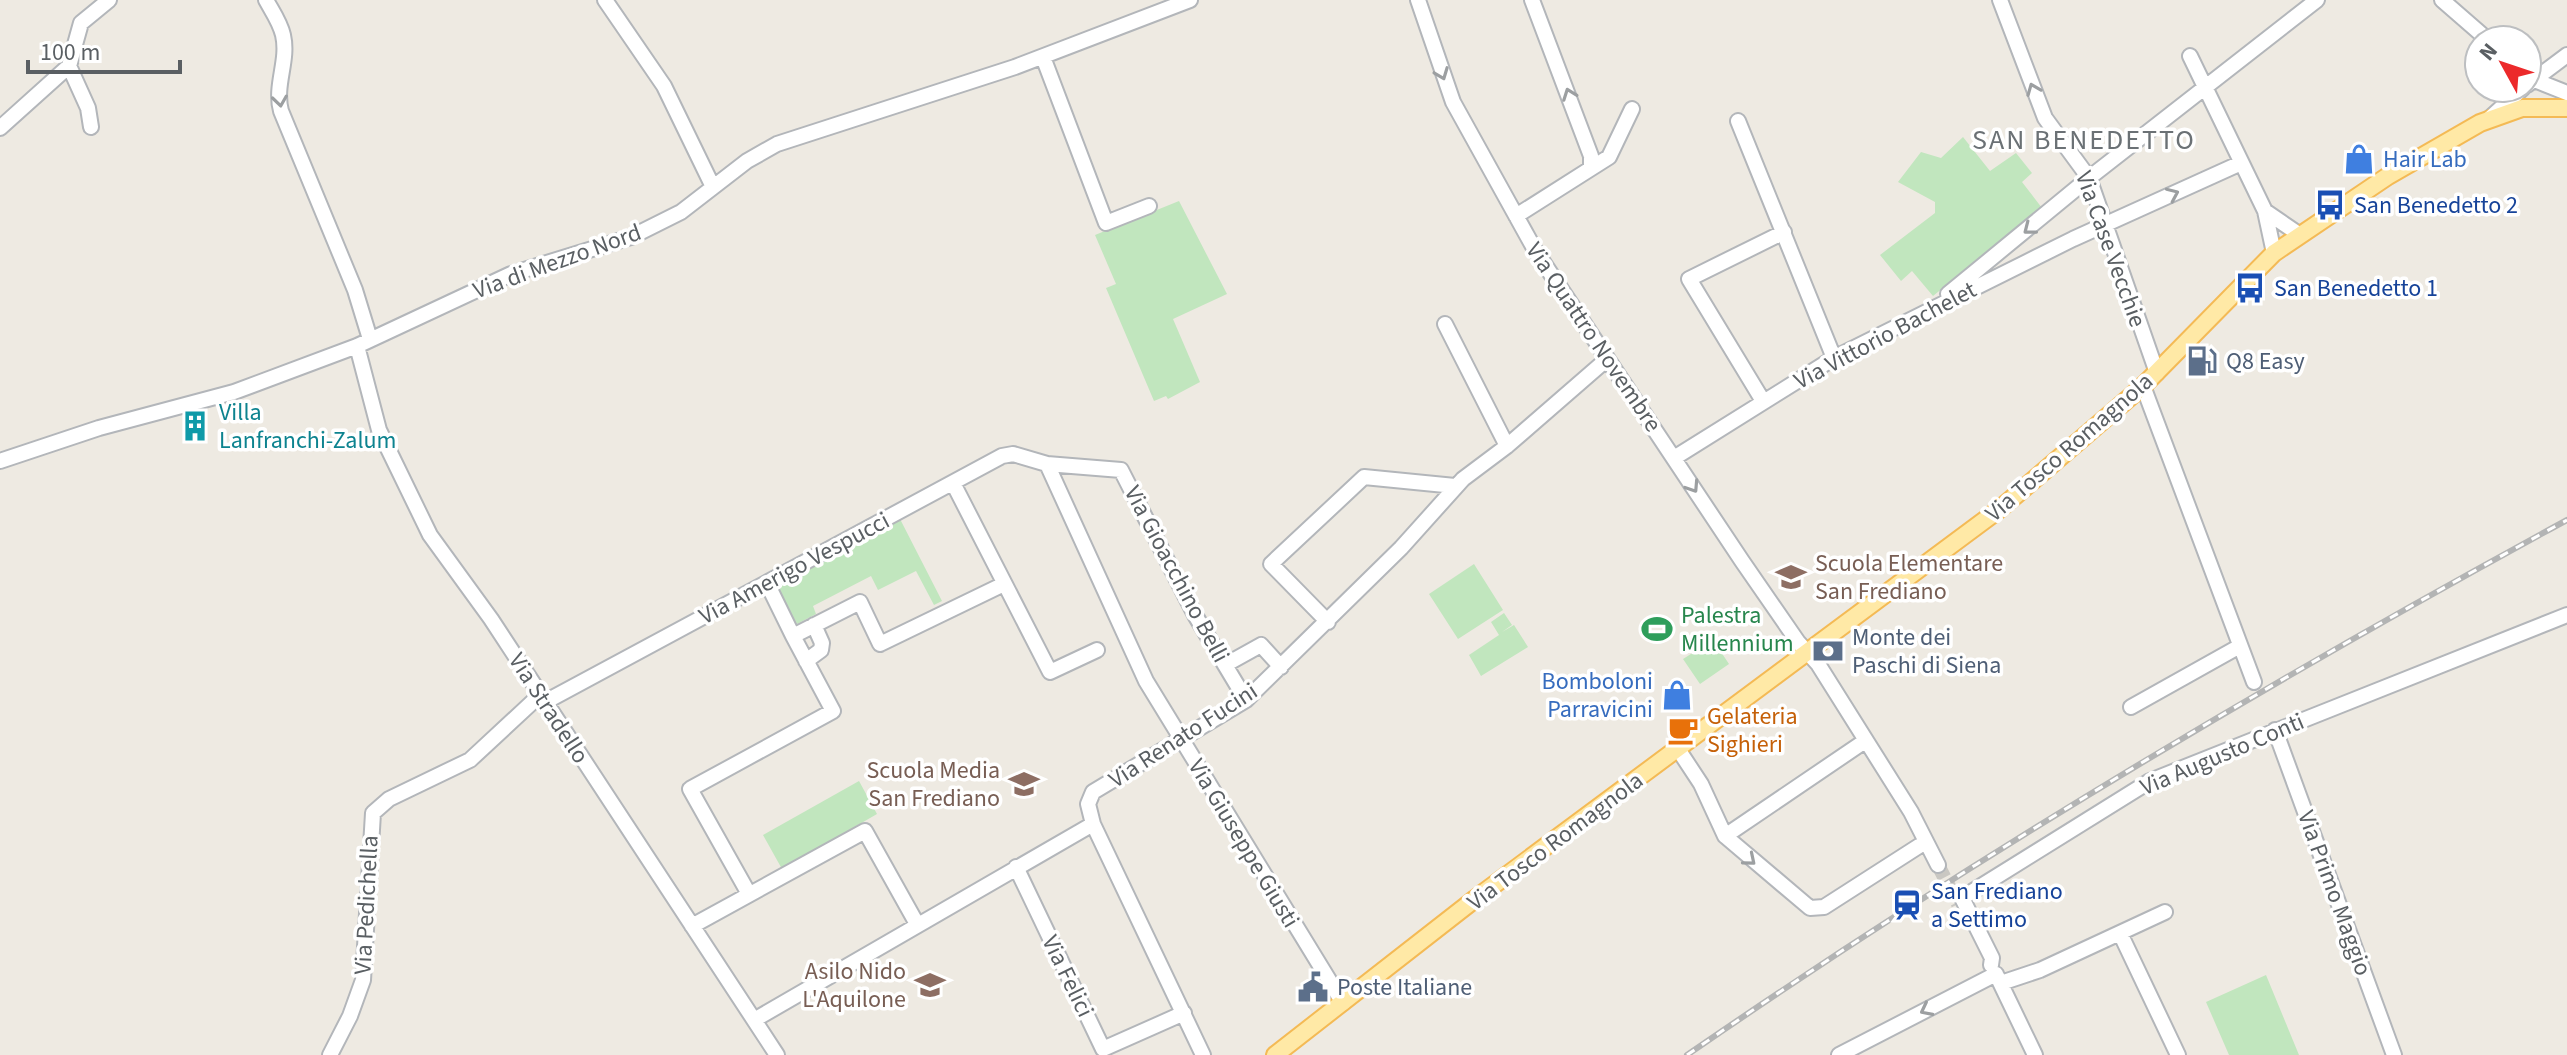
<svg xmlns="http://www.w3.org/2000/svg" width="2567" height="1055" font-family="'Source Sans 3',sans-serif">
	<rect width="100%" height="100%" fill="#eeeae2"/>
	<path fill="#c1e6be" d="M1963 137 1990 171 2016 153 2032 173 2022 182 2042 208 1933 296 1912 271 1901 281 1880 255 1935 213V202L1898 182 1921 152 1941 158Z
		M1179 201 1227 294 1173 319 1200 382 1168 399 1166 396 1154 401 1106 288 1116 284 1095 235Z
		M900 519 942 601 934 605 916 571 878 590 871 576 813 606 816 614 797 624 777 586Z
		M1474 564 1503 610 1458 639 1429 594Z
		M1504 613 1512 625 1502 632 1514 625 1528 647 1481 676 1469 655 1499 635 1491 622Z
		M1713 640 1729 664 1700 684 1683 659Z
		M859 781 877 814 782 869 763 835Z
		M2266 975 2299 1055H2229L2206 1002Z"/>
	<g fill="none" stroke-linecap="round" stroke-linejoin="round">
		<path stroke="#c9c7c2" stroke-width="14" stroke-dasharray="14 7" stroke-linecap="butt" d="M1938 865 1958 904"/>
		<g stroke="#b3b6ba" stroke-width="18">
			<path id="minor" d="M266 0C272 11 280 22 283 35 289 61 274 85 281 111L355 290 370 339
				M605 0 664 86 713 187
				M1418 0 1453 102 1535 250 1742 561 1798 642 1818 664 1911 812 1938 865
				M1532 0 1591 156V168
				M2000 0 2045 118 2089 178 2157 373
				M2442 0 2488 40
				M2190 56 2265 211
				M1043 57 1106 223 1149 206
				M2527 77 2567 93
				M2527 85 2567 55
				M2490 118 2523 88
				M1738 121 1834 358
				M91 127 88 108 69 66 81 23 109 0
				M0 128 69 66
				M1516 216 1609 157 1632 109
				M2274 253 2265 211 2300 235
				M1948 294 2089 178 2317 0
				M1445 324 1507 446
				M357 346 379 430 430 535 491 619 777 1055
				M2143 386 2254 682
				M1763 401 1689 279 1784 232
				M1674 458 1834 358 2073 239 2241 163
				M0 461 99 428 234 392 357 346 511 274 631 237 681 212 747 161 777 144 1015 67 1190 0
				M1047 464 1146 681 1343 1003
				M953 483 1050 672 1097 650
				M767 583 793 636 860 602 880 644 1004 584
				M1328 622 1271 564 1364 477 1455 486
				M806 661 821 650 822 643 814 625
				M1225 665 1261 645 1281 667
				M545 702 1002 456 1013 454 1047 464 1121 470 1195 615 1246 700
				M2131 707 2240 646
				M2275 730 2394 1055
				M1678 749 1701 784 1725 836 1810 908 1824 907 1919 846
				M1093 824 1203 1055
				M1725 836 1865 741
				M1016 867 1103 1049 1184 1013
				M749 894 690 789 833 711 793 636
				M692 926 865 831 917 924
				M2120 933 2178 1055
				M1991 965 1992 958 1962 898 2150 781 2567 615
				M1997 976 2035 1055
				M2001 983 2040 970 2165 912
				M754 1020 1093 824 1088 804 1093 792 1246 700 1401 548 1463 479 1507 446 1606 360
				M330 1055 350 1016 363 980 373 813 389 799 470 760 540 695
				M1839 1055 1996 974"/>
		</g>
		<g stroke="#f4ba55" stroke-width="20">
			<path id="major" d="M1275 1055 1475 899 2001 508 2143 386 2274 253 2388 176 2480 123 2522 108H2567"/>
		</g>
		<use href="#minor" stroke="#fff" stroke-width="14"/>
		<use href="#major" stroke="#ffe9a6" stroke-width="16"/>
		<g stroke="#b3b4b4" stroke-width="6">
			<path id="rail" d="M1687 1055C1970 860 2265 684 2567 520"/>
		</g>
		<use href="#rail" stroke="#fff" stroke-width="3" stroke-dasharray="9" stroke-linecap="butt"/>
	</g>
	<defs><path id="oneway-chevron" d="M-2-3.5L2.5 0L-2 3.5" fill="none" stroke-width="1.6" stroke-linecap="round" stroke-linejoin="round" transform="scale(2)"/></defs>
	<g stroke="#9c9fa1">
		<use href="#oneway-chevron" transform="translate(1442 74) rotate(69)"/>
		<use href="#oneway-chevron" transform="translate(2033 89) rotate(-112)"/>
		<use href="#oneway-chevron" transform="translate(1569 94) rotate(-110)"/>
		<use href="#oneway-chevron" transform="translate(280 101) rotate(82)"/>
		<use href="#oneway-chevron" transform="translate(2173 194) rotate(-24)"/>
		<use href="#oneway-chevron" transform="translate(2029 229) rotate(142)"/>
		<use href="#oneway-chevron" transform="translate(1693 487) rotate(57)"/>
		<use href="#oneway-chevron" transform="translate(1750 860) rotate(40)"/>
		<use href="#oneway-chevron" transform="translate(1926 1010) rotate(153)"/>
	</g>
	<defs>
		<g id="shop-bare" transform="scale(2.4)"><path d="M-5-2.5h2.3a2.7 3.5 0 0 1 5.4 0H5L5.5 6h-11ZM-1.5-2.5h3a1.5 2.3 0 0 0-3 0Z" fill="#3f7fe0" stroke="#fff" stroke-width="2.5" paint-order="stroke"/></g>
		<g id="bus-bare" transform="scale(2.4)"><path d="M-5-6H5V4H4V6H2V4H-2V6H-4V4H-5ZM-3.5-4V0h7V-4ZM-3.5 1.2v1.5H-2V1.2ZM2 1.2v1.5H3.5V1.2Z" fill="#1a4fb4" stroke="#fff" stroke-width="2.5" paint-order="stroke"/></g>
		<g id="fuel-bare" transform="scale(2.4)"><path d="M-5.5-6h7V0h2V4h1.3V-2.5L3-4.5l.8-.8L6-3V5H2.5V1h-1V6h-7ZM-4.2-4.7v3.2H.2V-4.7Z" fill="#5c6f8a" stroke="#fff" stroke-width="2.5" paint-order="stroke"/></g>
		<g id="building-bare" transform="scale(2.4)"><path d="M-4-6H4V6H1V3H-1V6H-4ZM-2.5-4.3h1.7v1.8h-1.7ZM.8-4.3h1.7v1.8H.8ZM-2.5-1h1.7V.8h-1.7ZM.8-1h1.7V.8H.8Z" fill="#0f9aa8" stroke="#fff" stroke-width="2.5" paint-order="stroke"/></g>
		<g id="school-bare" transform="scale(2.4)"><path d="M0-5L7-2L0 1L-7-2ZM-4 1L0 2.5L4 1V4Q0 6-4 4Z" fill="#8d6e63" stroke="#fff" stroke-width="2.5" paint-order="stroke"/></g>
		<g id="stadium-bare" transform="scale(2.4)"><path d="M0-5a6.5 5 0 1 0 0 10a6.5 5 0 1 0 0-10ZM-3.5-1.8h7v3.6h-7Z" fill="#2e9e5b" stroke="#fff" stroke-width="2.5" paint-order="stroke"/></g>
		<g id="bank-bare" transform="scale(2.4)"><path d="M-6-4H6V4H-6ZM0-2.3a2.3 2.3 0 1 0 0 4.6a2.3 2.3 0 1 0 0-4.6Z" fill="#5c6f8a" stroke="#fff" stroke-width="2.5" paint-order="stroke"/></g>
		<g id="cafe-bare" transform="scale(2.4)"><path d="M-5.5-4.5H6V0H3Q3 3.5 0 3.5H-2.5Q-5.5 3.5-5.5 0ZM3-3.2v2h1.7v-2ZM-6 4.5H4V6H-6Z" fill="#e8710a" stroke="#fff" stroke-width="2.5" paint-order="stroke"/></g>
		<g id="station-bare" transform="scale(2.4)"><path d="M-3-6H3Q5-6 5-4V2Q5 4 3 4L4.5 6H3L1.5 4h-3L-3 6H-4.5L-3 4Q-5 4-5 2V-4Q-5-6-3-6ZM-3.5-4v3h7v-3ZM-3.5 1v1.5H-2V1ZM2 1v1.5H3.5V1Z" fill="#1a4fb4" stroke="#fff" stroke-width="2.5" paint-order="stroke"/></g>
		<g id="civic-bare" transform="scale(2.4)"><path d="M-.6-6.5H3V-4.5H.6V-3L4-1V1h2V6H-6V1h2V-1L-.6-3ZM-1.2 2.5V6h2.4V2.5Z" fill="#5c6f8a" stroke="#fff" stroke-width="2.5" paint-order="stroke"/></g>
	</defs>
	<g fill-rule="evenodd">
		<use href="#shop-bare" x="2359" y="159"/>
		<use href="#bus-bare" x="2330" y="205"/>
		<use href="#bus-bare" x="2250" y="288"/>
		<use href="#fuel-bare" x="2202" y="361"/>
		<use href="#building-bare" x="195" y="426"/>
		<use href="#school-bare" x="1791" y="577"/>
		<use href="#stadium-bare" x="1657" y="629"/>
		<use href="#bank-bare" x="1828" y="651"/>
		<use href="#shop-bare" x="1677" y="695"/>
		<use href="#cafe-bare" x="1683" y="730"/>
		<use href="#school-bare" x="1024" y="784"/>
		<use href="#station-bare" x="1907" y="905"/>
		<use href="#school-bare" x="930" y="985"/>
		<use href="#civic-bare" x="1313" y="987"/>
	</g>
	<g text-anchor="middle" stroke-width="7" stroke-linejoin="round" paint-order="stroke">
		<g font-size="24" fill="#366cbe" stroke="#fff" text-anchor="start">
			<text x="2383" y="167">Hair Lab</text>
			<text x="1653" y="689" text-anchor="end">Bomboloni<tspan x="1653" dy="28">Parravicini</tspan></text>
		</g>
		<g font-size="24" fill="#164399" stroke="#fff" text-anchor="start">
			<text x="2354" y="213">San Benedetto 2</text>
			<text x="2274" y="296">San Benedetto 1</text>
			<text x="1931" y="899">San Frediano<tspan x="1931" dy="28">a Settimo</tspan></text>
		</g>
		<g font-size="24" fill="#5a5f63" stroke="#fff">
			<text transform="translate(2111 249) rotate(70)" y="8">Via Case Vecchie</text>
			<text transform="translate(557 261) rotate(-20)" y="8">Via di Mezzo Nord</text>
			<text transform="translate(1885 335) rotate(-28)" y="8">Via Vittorio Bachelet</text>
			<text transform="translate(1594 337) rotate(56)" y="8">Via Quattro Novembre</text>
			<text transform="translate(2069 447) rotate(-41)" y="8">Via Tosco Romagnola</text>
			<text transform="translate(794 568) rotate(-28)" y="8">Via Amerigo Vespucci</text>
			<text transform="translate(1177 574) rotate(62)" y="8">Via Gioacchino Belli</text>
			<text transform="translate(549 708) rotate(57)" y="8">Via Stradello</text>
			<text transform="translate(1183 735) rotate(-33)" y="8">Via Renato Fucini</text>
			<text transform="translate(2222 754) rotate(-23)" y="8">Via Augusto Conti</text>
			<text transform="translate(1555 841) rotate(-37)" y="8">Via Tosco Romagnola</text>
			<text transform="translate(1244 843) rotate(59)" y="8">Via Giuseppe Giusti</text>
			<text transform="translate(2335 893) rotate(70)" y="8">Via Primo Maggio</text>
			<text transform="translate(366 905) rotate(-87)" y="8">Via Pedichella</text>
			<text transform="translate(1068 976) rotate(64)" y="8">Via Felici</text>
		</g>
		<g font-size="24" fill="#4e5e75" stroke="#fff" text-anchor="start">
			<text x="2226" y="369">Q8 Easy</text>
			<text x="1852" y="645">Monte dei<tspan x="1852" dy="28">Paschi di Siena</tspan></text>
			<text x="1337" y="995">Poste Italiane</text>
		</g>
		<g font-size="24" fill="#0d838f" stroke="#fff" text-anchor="start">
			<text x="219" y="420">Villa<tspan x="219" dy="28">Lanfranchi-Zalum</tspan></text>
		</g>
		<g font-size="24" fill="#785e54" stroke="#fff" text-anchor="end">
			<text x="1815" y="571" text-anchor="start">Scuola Elementare<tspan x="1815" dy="28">San Frediano</tspan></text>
			<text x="1000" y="778">Scuola Media<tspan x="1000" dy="28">San Frediano</tspan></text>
			<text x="906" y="979">Asilo Nido<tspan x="906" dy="28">L'Aquilone</tspan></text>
		</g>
		<g font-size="24" fill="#27864d" stroke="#fff" text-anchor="start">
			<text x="1681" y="623">Palestra<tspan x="1681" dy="28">Millennium</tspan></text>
		</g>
		<g font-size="24" fill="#c56008" stroke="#fff" text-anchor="start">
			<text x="1707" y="724">Gelateria<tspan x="1707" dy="28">Sighieri</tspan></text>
		</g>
		<g font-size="28" letter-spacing="2" fill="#6b7175" stroke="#fff">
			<text x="2084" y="149">SAN BENEDETTO</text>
		</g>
	</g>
	<g transform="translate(2503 64) rotate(310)"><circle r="38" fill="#ffffff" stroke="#bdbfc1" stroke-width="2"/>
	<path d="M0-6L14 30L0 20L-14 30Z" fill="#ec2a2b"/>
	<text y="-12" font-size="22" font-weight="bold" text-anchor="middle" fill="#5a5f63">N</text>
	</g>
	<path d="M28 60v12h152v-12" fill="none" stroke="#5a5f63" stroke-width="4"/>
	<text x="40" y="60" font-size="24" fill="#5a5f63" stroke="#ffffff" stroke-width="6" paint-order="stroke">100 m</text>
</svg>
